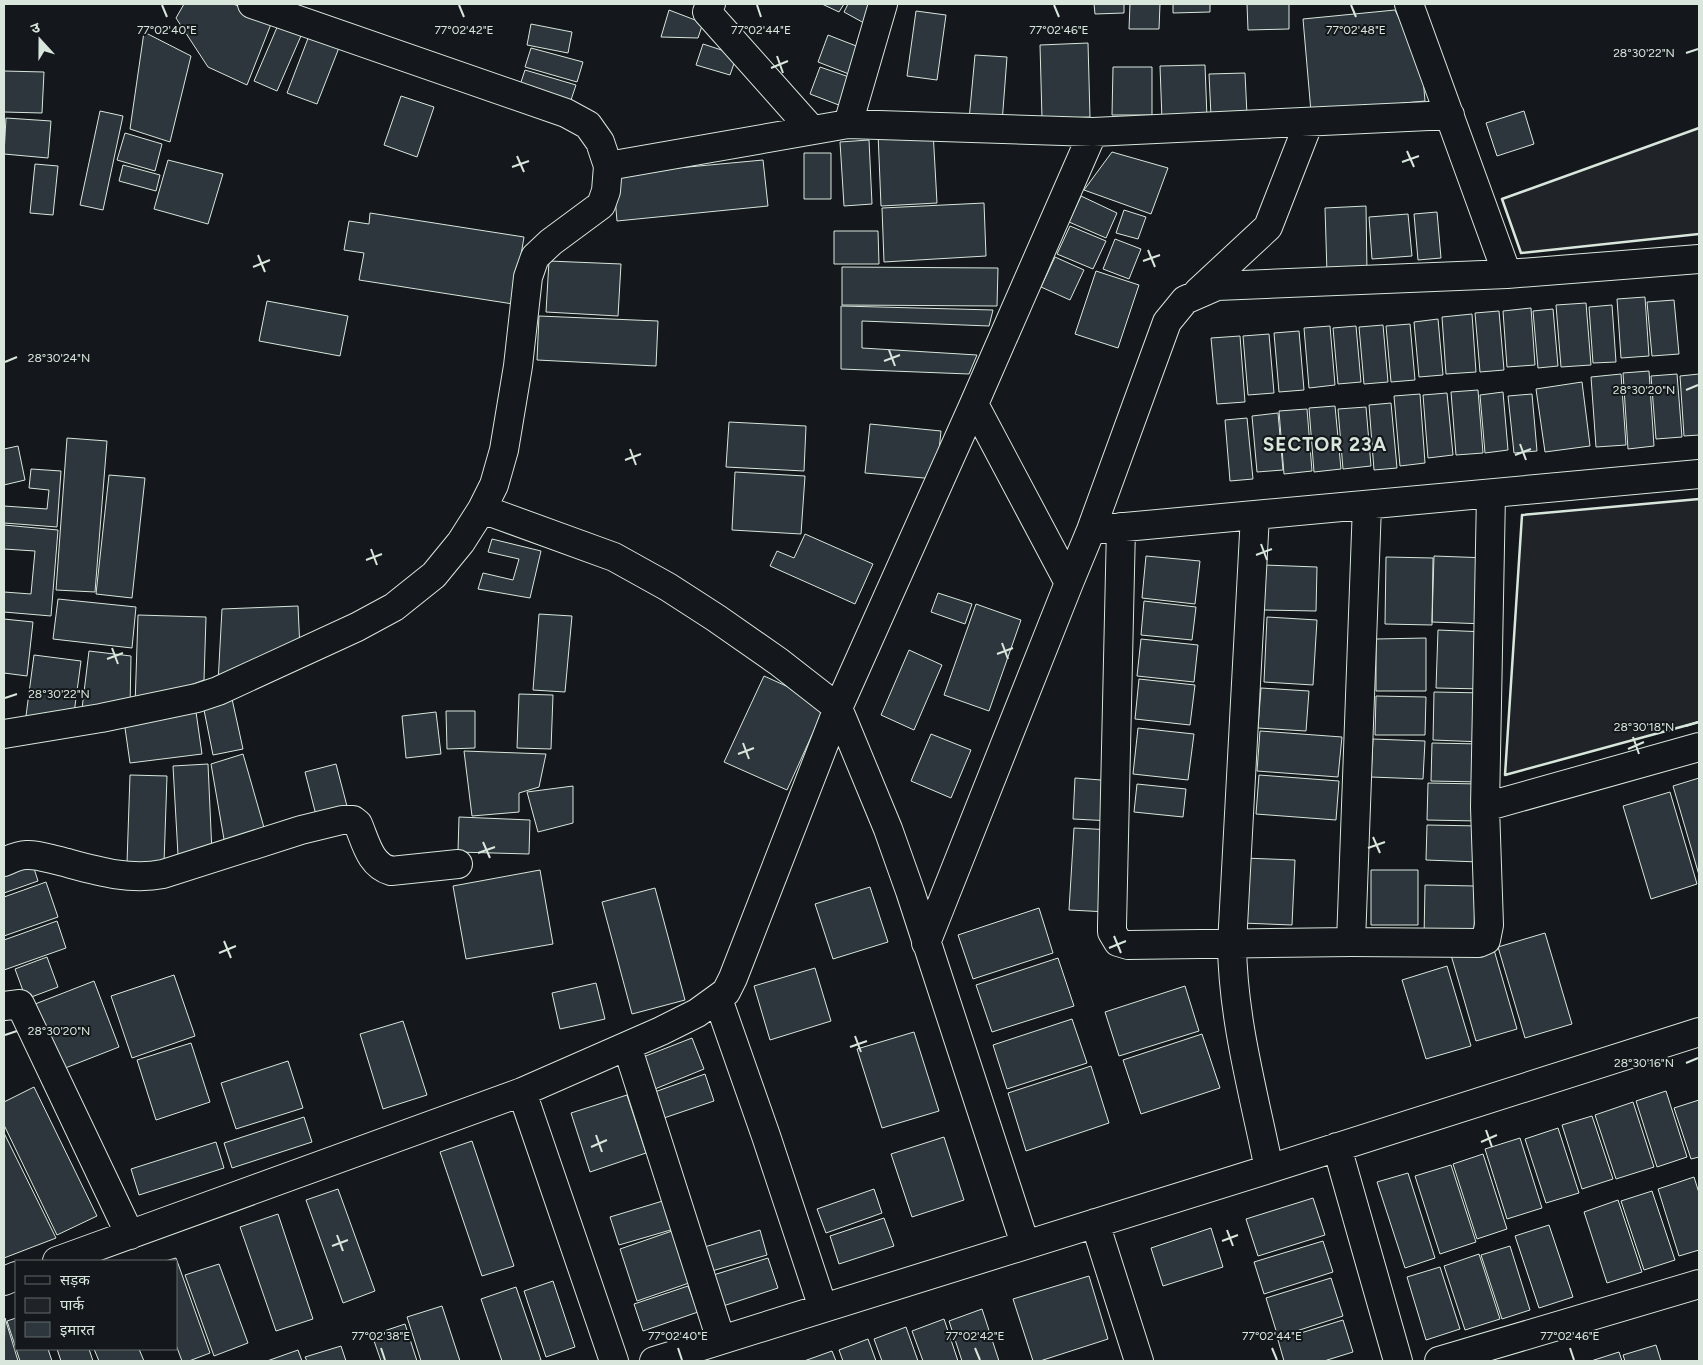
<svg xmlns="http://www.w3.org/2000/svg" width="1703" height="1365" font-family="Figtree,'Noto Sans Devanagari',sans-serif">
	<rect width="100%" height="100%" fill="#14181c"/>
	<path fill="#202428" stroke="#939e99" d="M1699 128V234L1521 253 1502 199Z
		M1699 499V722L1505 775 1522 515Z"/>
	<path fill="#2c363c" stroke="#d8e6dc" d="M184 4H233L273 19 247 85 208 67 176 18Z
		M822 4H844L839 12Z
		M848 4H874L864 23 844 12Z
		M1094 4H1124V13L1095 14Z
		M1130 4H1160L1159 29H1129Z
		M1173 4H1210V12L1173 13Z
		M1247 4H1289V29L1248 30Z
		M669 10 703 23 698 38 661 37Z
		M1395 10 1422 67 1425 101 1311 112 1303 19Z
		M916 11 946 15 937 80 907 76Z
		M281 18 304 29 277 91 254 81Z
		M531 24 572 32 568 53 527 45Z
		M312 28 342 40 317 104 287 93Z
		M144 32 191 56 170 142 130 129Z
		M828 35 864 49 854 76 818 62Z
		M1088 43 1090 117 1042 119 1040 45Z
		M703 44 737 55 730 75 696 65Z
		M531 48 583 62 577 82 525 67Z
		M975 55 1007 57 1002 123 969 120Z
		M1205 65 1207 118 1162 120 1160 66Z
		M820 67 855 79 844 107 810 94Z
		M1113 67H1152V115H1112Z
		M525 70 576 85 569 106 518 91Z
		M4 71 44 72 42 113 4 112Z
		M1245 73 1247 115 1211 116 1209 74Z
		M401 96 434 107 417 157 384 145Z
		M100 111 123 116 103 210 80 205Z
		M1524 111 1534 144 1497 156 1486 123Z
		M6 118 51 121 48 158 4 154Z
		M933 131 937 203 881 206 878 133Z
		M125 133 162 144 155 171 117 160Z
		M869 140 872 204 844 206 840 142Z
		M1112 152 1168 168 1151 214 1084 190Z
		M804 153H831V199H804Z
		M168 160 223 174 208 224 154 209Z
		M763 160 768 206 617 221 613 174Z
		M35 164 58 166 53 215 30 213Z
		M123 165 160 175 156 191 119 181Z
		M1081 196 1117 213 1106 238 1069 222Z
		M984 203 986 256 884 262 882 208Z
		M1366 206 1367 272 1327 273 1325 208Z
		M1124 210 1146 217 1138 239 1116 233Z
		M1437 212 1441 258 1418 260 1414 214Z
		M370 213 524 237 513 304 359 280 364 253 344 250 349 221 369 224Z
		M1408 214 1412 256 1372 259 1369 217Z
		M1070 226 1106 241 1093 269 1057 254Z
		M834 231H878L879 264H834Z
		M1115 239 1141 249 1129 279 1103 269Z
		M1055 257 1084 270 1070 300 1041 287Z
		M549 261 621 264 618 316 546 312Z
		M842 267 998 268 997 306 842 305Z
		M1096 271 1139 285 1118 348 1075 334Z
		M1645 297 1649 356 1621 358 1617 299Z
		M1674 300 1679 354 1652 356 1647 302Z
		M267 301 348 316 340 356 259 341Z
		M1586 303 1591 365 1561 367 1556 305Z
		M1612 305 1616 362 1593 363 1589 307Z
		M841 306 993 310 989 326 862 321V348L977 355 969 374 841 369Z
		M1531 308 1535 365 1507 367 1503 311Z
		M1553 309 1558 366 1538 368 1533 311Z
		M1499 311 1504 370 1480 372 1475 313Z
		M1472 314 1476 372 1446 374 1442 317Z
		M539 316 658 321 656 366 537 360Z
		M1438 319 1443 375 1419 377 1414 322Z
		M1410 324 1415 380 1391 382 1386 326Z
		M1383 325 1388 382 1364 384 1359 327Z
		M1330 326 1335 385 1309 388 1304 328Z
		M1356 326 1361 382 1338 384 1333 328Z
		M1299 331 1304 390 1279 392 1274 333Z
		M1269 334 1274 393 1248 395 1243 336Z
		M1240 336 1245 402 1217 404 1211 338Z
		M1649 371 1654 446 1628 449 1623 373Z
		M1621 374 1626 445 1596 447 1591 377Z
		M1677 374 1682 437 1656 439 1651 376Z
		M1699 374V435L1684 436 1680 376Z
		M1582 382 1590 446 1545 452 1536 389Z
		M1478 390 1483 453 1456 455 1451 392Z
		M1503 392 1508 450 1485 453 1480 395Z
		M1447 393 1453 455 1428 458 1423 395Z
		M1420 394 1425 463 1400 466 1394 396Z
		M1532 394 1537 451 1514 453 1508 396Z
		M1391 403 1397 468 1374 470 1369 405Z
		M1335 406 1341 469 1314 472 1309 408Z
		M1366 407 1371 466 1343 469 1338 409Z
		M1307 409 1312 471 1284 474 1279 411Z
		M1278 413 1283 470 1257 472 1252 416Z
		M1247 418 1253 479 1230 481 1225 420Z
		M729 422 806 426 804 471 726 467Z
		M870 424 941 431 936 479 865 473Z
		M67 438 107 441 95 592 56 590Z
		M18 446 25 480 4 485V449Z
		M31 469 61 471 57 527 4 523V506L47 509 49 490 29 488Z
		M735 472 805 476 801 534 732 530Z
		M109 475 145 478 132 598 96 594Z
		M4 525 58 530 51 616 4 612V592L31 594 35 551 4 549Z
		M805 534 873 564 855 604 770 566 777 551 794 558Z
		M492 539 541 551 530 598 478 589 483 573 513 580 519 559 488 552Z
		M1146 556 1200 561 1195 604 1142 598Z
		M1434 556 1488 558 1486 624 1432 622Z
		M1386 557 1433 558 1432 625 1385 624Z
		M1264 565 1317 567 1316 611 1263 610Z
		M938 593 972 604 965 624 931 612Z
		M58 599 136 607 132 648 53 639Z
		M1144 601 1196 607 1192 640 1141 635Z
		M976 604 1021 620 989 711 944 695Z
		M298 606 300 650 218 683 222 609Z
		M539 614 572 616 565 692 533 690Z
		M138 615 206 617 204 680 135 706Z
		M1267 617 1317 620 1313 685 1264 682Z
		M4 619 33 622 27 676 4 673Z
		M1438 630 1486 632 1484 689 1436 688Z
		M1426 638V691H1376V639Z
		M1141 639 1198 645 1194 682 1137 676Z
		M909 650 942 665 914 730 881 715Z
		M89 651 131 656 130 709 81 717Z
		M34 655 81 661 73 721 26 716Z
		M764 676 826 704 787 790 724 762Z
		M1139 679 1195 685 1190 725 1135 719Z
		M1261 688 1309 691 1306 731 1258 728Z
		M1434 692 1485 693 1483 742 1433 740Z
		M519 694 553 695 551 749 517 748Z
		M1376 696 1426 697 1425 735H1375Z
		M232 699 243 749 213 755 203 705Z
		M446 711H475V748L447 749Z
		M196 712 202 754 130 763 124 721Z
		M436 712 441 754 406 758 402 716Z
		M1138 728 1194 734 1188 780 1133 774Z
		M1260 731 1342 737 1338 777 1257 771Z
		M931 734 971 750 951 798 911 781Z
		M1373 739 1425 741 1423 779 1371 777Z
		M1432 743 1481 744 1480 782 1431 781Z
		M464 751 546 754 539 787 519 793V812L472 816Z
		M243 754 267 838 225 845 211 764Z
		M208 764 212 853 178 855 173 766Z
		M336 764 348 810 317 819 305 772Z
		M130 775 167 776 164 863H127Z
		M1259 775 1339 781 1336 820 1256 814Z
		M1075 778 1114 781 1112 821 1073 819Z
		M1699 778V875L1673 786Z
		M1428 783 1480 784 1478 821 1427 820Z
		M1137 784 1186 789 1183 817 1134 812Z
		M573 786V823L538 832 527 792Z
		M1670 792 1697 884 1651 899 1623 806Z
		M459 817 530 820 529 854 458 852Z
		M1427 825 1480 826 1479 862 1426 860Z
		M1074 828 1113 830 1108 912 1069 910Z
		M1244 858 1295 860 1292 925 1242 923Z
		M31 859 38 881 4 893V868Z
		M540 870 553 944 466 959 453 886Z
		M1371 870H1418V925H1371Z
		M46 882 58 917 4 936V897Z
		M1425 885 1475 886 1474 938H1424Z
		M870 887 888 942 833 959 815 904Z
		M655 888 685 1000 632 1014 602 902Z
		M1039 908 1053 953 973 979 958 935Z
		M57 921 66 948 4 970V940Z
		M1545 933 1572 1024 1525 1038 1498 947Z
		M1492 943 1517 1029 1476 1041 1451 955Z
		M47 957 58 987 26 999 15 969Z
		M1058 958 1074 1006 992 1032 976 985Z
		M1447 966 1471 1046 1426 1059 1402 980Z
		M815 968 831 1021 770 1040 754 986Z
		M174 975 195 1036 132 1058 111 996Z
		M94 981 119 1047 55 1072 30 1006Z
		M596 983 605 1019 560 1029 552 993Z
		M1185 986 1199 1031 1119 1056 1105 1012Z
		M1072 1019 1087 1063 1007 1089 993 1045Z
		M403 1021 427 1095 383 1109 360 1034Z
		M914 1032 939 1111 882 1128 857 1049Z
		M1202 1034 1220 1088 1141 1114 1123 1060Z
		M692 1038 704 1069 650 1091 638 1059Z
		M191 1043 210 1102 156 1120 137 1060Z
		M288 1061 303 1108 236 1129 221 1083Z
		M1091 1066 1109 1123 1026 1151 1008 1093Z
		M705 1074 714 1101 658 1120 649 1094Z
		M34 1087 97 1216 57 1235 4 1125V1102Z
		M1666 1091 1687 1157 1657 1167 1636 1101Z
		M627 1095 646 1153 590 1172 571 1113Z
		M1699 1100V1157L1691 1159 1674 1108Z
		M1633 1102 1654 1167 1616 1179 1595 1115Z
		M1592 1116 1613 1179 1582 1189 1562 1125Z
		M304 1117 312 1142 232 1168 224 1143Z
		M1558 1128 1579 1193 1546 1203 1525 1139Z
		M4 1133 56 1238 4 1258Z
		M944 1137 964 1200 912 1217 891 1154Z
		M1520 1138 1542 1208 1507 1219 1485 1149Z
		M472 1141 514 1266 482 1276 440 1152Z
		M216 1142 224 1168 139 1195 131 1169Z
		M1483 1154 1507 1229 1477 1239 1453 1164Z
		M1451 1165 1476 1242 1440 1254 1415 1176Z
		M1408 1173 1435 1258 1405 1268 1377 1182Z
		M1694 1177 1699 1193V1250L1679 1256 1658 1189Z
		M338 1189 375 1291 343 1303 306 1200Z
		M874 1189 882 1213 826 1233 817 1209Z
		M1652 1191 1675 1260 1644 1270 1621 1201Z
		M1313 1198 1325 1235 1258 1256 1246 1219Z
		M666 1200 674 1229 619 1245 610 1217Z
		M1618 1200 1642 1272 1607 1283 1584 1212Z
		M278 1214 313 1319 276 1331 240 1227Z
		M884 1218 894 1246 839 1264 830 1236Z
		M1549 1225 1573 1297 1539 1308 1515 1236Z
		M1211 1228 1223 1267 1163 1286 1151 1248Z
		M760 1230 767 1255 705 1273 698 1249Z
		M672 1231 689 1283 637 1301 620 1249Z
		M1323 1241 1333 1272 1264 1294 1254 1262Z
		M1510 1246 1530 1310 1502 1319 1481 1255Z
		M1479 1254 1500 1319 1465 1330 1444 1266Z
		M176 1258 210 1353 189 1361H182L176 1345V1261H165Z
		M768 1258 778 1288 717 1308 707 1277Z
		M219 1264 248 1343 214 1356 185 1275Z
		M1440 1267 1460 1329 1426 1340 1407 1277Z
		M1089 1276 1108 1339 1040 1361H1033L1013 1299Z
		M1331 1278 1343 1316 1278 1337 1266 1298Z
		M553 1281 575 1347 546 1357 524 1291Z
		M688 1286 698 1312 643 1331 634 1304Z
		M516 1287 541 1360 536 1361H502L481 1299Z
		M442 1306 460 1361H421L407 1317Z
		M982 1309 999 1361H962L949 1321Z
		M5 1318 18 1361H4Z
		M16 1318V1349H48L52 1361H20L7 1321Z
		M944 1319 958 1361H923L912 1331Z
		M1343 1320 1353 1352 1324 1361H1284L1278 1340Z
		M405 1324 417 1361H381L372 1335Z
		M906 1327 918 1361H882L874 1339Z
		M868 1339 876 1361H843L839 1350Z
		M1656 1345 1661 1361H1625L1623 1355Z
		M341 1346 346 1361H307L305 1357Z
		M57 1349H89L93 1361H61Z
		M94 1349H139L144 1361H99Z
		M298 1350 302 1361H267Z
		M832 1351 836 1361H804Z
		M1619 1352 1622 1361H1591Z"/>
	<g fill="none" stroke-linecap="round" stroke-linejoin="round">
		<g stroke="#d8e6dc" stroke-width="30">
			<path id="minor" d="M711 4 707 12 812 130
				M1409 4 1507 274
				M848 124 883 4
				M608 166 848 124 1093 132 1450 115
				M1198 292 1268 227 1309 122
				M974 404 1069 583
				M482 509 614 557 668 587 716 618 779 662 838 708 888 829 910 891 1025 1244
				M1255 515 1232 945C1233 1021 1254 1095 1269 1169
				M1121 527 1112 926V932L1118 942 1128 945 1351 942 1479 943 1486 940 1489 925 1485 807 1491 494
				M1103 529 1699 474
				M4 734 101 718 197 698 218 691 357 627 394 607 434 575 461 542 482 509 494 485 504 450 518 366 528 277 535 257 551 242 601 205 606 191 608 166 600 142 588 125 566 113 252 4
				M1485 807 1699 747
				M4 862C11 859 18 855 26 855 37 854 50 859 60 861 94 870 128 881 163 874L301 830 342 820H353L358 824C366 843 370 865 391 871L458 864
				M1351 942 1367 505
				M926 943 1069 583 1091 530 1167 322 1185 300 1217 286 1507 274 1699 259
				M718 999 766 1136 823 1308
				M4 1006 20 1004 130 1235
				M627 1046 721 1340
				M522 1092 614 1361
				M1337 1147 1398 1361
				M1095 1223 1139 1361
				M57 1261 522 1092 661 1031 697 1013 726 992 733 978 838 708 974 404 1093 132
				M4 1281 16 1276
				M654 1361 1269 1169 1699 1032
				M1439 1361 1699 1284"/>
		</g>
		<use href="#minor" stroke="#14181c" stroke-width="28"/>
		<path stroke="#d8e6dc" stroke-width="2.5" d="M1699 128 1502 199 1521 253 1699 234
			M1699 499 1522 515 1505 775 1699 722"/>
	</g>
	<path fill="none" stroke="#d8e6dc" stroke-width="2" d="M162 5 167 17M459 5 464 17M757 5 761 17M1054 5 1059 17M1351 5 1356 17M1686 53 1698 49M777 56 783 73M771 68 788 61M1407 151 1414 167M517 156 524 172M1402 162 1419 156M512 167 529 161M1148 250 1155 267M258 255 265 272M1143 261 1160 255M253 267 270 260M889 350 895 366M884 361 900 355M5 362 17 357M1686 390 1698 385M1520 444 1526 460M630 449 636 465M1515 455 1531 449M625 460 641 454M1261 544 1267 560M371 549 377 565M1256 555 1272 549M366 560 382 554M1002 643 1008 659M112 648 118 664M997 654 1013 648M107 659 123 653M5 698 17 694M1686 726 1698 722M1633 737 1639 754M743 743 749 759M1628 749 1644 742M738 754 754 748M1373 837 1380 853M483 842 490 858M1368 848 1385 842M478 853 495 847M1114 936 1121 953M224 941 231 958M1109 948 1126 941M219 953 236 946M5 1035 17 1031M855 1036 861 1052M850 1047 867 1041M1686 1063 1698 1058M1486 1130 1492 1147M596 1135 602 1152M1481 1142 1497 1135M591 1147 607 1140M1227 1230 1233 1246M337 1235 343 1251M1222 1241 1238 1235M332 1246 348 1240M381 1348 385 1360M678 1348 682 1360M975 1348 980 1360M1272 1348 1277 1360M1570 1348 1574 1360"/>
	<g text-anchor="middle" stroke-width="4" stroke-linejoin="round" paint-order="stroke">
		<g font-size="19" font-weight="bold" letter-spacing="1" fill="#d8e6dc" stroke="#14181c">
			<text x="1325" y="451">SECTOR 23A</text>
		</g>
	</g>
	<g font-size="12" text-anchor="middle" fill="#d8e6dc" stroke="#14181c" stroke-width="4" stroke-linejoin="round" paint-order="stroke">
		<text x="167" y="34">77°02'40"E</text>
		<text x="464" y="34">77°02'42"E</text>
		<text x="761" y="34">77°02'44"E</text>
		<text x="1059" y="34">77°02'46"E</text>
		<text x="1356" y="34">77°02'48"E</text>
		<text x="1644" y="57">28°30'22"N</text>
		<text x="59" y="362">28°30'24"N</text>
		<text x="1644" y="394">28°30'20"N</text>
		<text x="59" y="698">28°30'22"N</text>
		<text x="1644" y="731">28°30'18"N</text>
		<text x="59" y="1035">28°30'20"N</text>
		<text x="1644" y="1067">28°30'16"N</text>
		<text x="381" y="1340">77°02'38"E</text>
		<text x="678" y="1340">77°02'40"E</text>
		<text x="975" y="1340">77°02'42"E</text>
		<text x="1272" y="1340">77°02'44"E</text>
		<text x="1570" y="1340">77°02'46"E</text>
	</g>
	<rect width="1703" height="1365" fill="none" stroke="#d8e6dc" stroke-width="10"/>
	<rect x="15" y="1260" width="162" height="90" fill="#14181c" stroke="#626a69"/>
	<rect x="25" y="1276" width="25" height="8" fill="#14181c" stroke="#626a69"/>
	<text x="60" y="1285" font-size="15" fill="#d8e6dc">सड़क</text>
	<rect x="25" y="1298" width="25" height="15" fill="#202428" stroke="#626a69"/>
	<text x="60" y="1310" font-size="15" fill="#d8e6dc">पार्क</text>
	<rect x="25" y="1322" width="25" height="15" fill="#2c363c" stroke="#626a69"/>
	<text x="60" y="1335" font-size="15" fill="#d8e6dc">इमारत</text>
	<g transform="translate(40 40) rotate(339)" stroke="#14181c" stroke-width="4" paint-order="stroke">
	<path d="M0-4L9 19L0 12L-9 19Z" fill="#d8e6dc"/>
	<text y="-8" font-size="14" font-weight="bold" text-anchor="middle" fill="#d8e6dc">उ</text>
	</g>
</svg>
